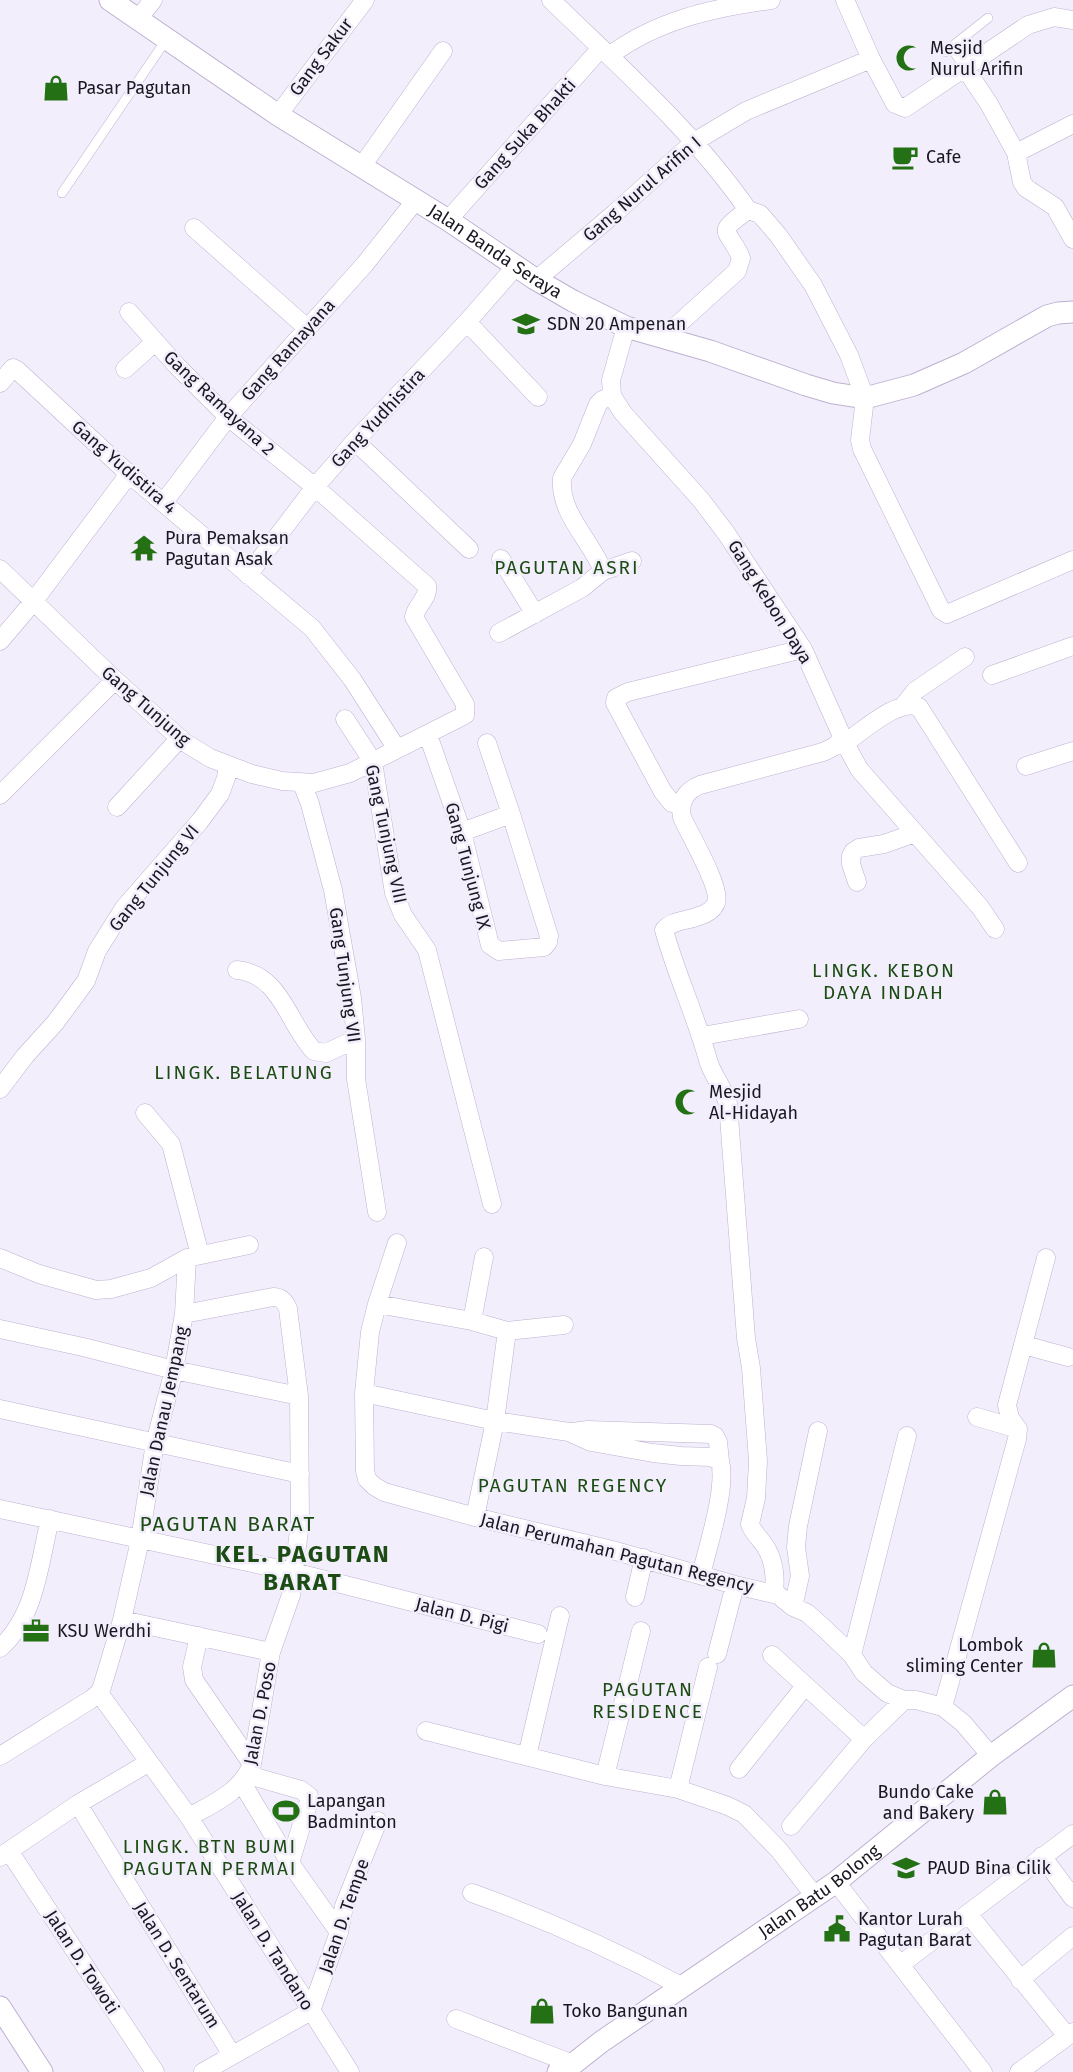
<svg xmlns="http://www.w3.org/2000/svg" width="1073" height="2072" font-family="'Fira Sans',sans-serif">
	<rect width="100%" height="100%" fill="#f3eefb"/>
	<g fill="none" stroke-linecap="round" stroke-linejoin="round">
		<g stroke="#beb1d1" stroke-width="10">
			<path id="service" d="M951 47 965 68
				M945 52 988 18
				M62 193 166 40"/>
		</g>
		<g stroke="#beb1d1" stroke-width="19">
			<path id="minor" d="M551 0C620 67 693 131 748 210L760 214 778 235 813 285 849 355 865 398 860 440 862 449 941 610 947 614 1073 560
				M845 0 871 59 895 104 905 108 1028 25 1054 17 1073 20
				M138 19 153 0
				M609 56C657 20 713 8 771 0
				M965 68 989 104 1016 153 1022 182 1026 188 1055 207 1073 239
				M278 115 365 0
				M1016 153 1073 124
				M362 166 443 51
				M448 220 601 48
				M194 228 307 328
				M536 280 615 213 694 142 746 111 871 59
				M467 322 538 397
				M626 327 611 380 612 396 623 413 701 500 726 533 803 649 841 734C842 745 831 748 823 752L700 785C685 791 679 802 682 817 689 834 722 888 716 903 713 910 706 914 699 916 688 921 672 920 664 930 676 974 696 1016 708 1060 712 1075 724 1088 728 1104L746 1338 751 1368 758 1461 756 1498 750 1524C753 1532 758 1537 763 1543 774 1558 776 1575 774 1593
				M664 337 737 271 741 258C729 228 713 235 748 210
				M125 369 155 342
				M0 383 13 368 17 370 129 474 312 628 352 679 397 749
				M355 441 469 549
				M164 502 228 417 365 264 415 201
				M501 559 535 614
				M0 569 115 680 184 742 210 758 252 774 282 781 314 783 350 773 465 715V704L414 617C416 605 429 598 427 586L315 487 228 417 177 366 129 312
				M603 571 632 561
				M248 575 315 487 355 441 467 322 516 266
				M499 633 582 588 603 571C591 540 559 514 562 478L582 444 598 404 602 400 612 396
				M0 641 33 602 129 474
				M992 675 1073 646
				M904 705 915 691 965 657
				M345 719 373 762 394 893 403 915 427 950 492 1204
				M428 735 462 832 490 945 499 951 544 947 548 942 549 936 511 814 462 832
				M839 742 845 743C863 731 898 698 919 707L1018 863
				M487 743 511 814
				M845 743 859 769 980 907 995 929
				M1026 766 1073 751
				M302 783 310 804 333 890 352 998 356 1039V1079L377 1212
				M0 795 115 680
				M681 805 672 803 663 792 615 703 616 698 628 692 803 649
				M117 807 180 738
				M857 882 851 864V856L853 852 859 848 884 844 915 833
				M237 970C281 974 288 1024 314 1051L326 1053 356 1039
				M702 1036 799 1019
				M0 1089 25 1056 55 1023 86 981 97 951 124 908 200 821 220 794 226 778 228 765
				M145 1113 171 1144 200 1255
				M0 1258 39 1274 96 1290 111 1289 151 1278 187 1258 249 1245
				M377 1304 397 1243
				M184 1314 273 1297C281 1297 285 1301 288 1309L299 1396 300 1522 291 1595 271 1652 252 1764C241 1792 214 1803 189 1817
				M472 1321 484 1257
				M0 1329 83 1347 174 1370 299 1396
				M507 1331 564 1325
				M1024 1345 1068 1357
				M364 1393 495 1421 569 1432 591 1442 653 1453 681 1456 710 1457 720 1461C727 1488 708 1546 701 1575
				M0 1409 300 1474
				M977 1417 1018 1429
				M572 1432 588 1430 711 1434 715 1436 718 1442 720 1461
				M0 1509 294 1572 538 1634
				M475 1517 495 1421 507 1331 472 1321 377 1304 370 1332 364 1393 365 1471 367 1479 374 1486 384 1492 475 1517 612 1550 735 1585 778 1595 793 1607 807 1613 826 1630 852 1655 864 1673 887 1693 904 1700H916L943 1707 963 1723 991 1756
				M635 1597 644 1558
				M793 1607 800 1576 796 1547 798 1526 818 1431
				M122 1620 271 1652
				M199 1636 192 1667 194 1680 252 1764
				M0 1648C36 1616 39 1564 50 1519
				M717 1654 735 1585
				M772 1655 864 1739
				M852 1655 907 1436
				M99 1693 189 1817 350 2072
				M943 1707 1017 1439 1018 1429 1010 1418 1007 1405 1046 1258
				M426 1731 605 1776 678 1789 728 1806 744 1814 779 1850 814 1895
				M0 1756 90 1700 99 1693 102 1687 122 1620 140 1540 155 1443 174 1370 184 1314 187 1258
				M527 1756 560 1616
				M739 1769 805 1686
				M248 1775 301 1790 309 1796V1801L290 1863
				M605 1776 641 1631
				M242 1783 290 1863 339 1932
				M678 1789 708 1667
				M78 1804 232 2055
				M791 1826 864 1739 904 1700
				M9 1851 155 2072
				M1042 1856 1073 1898
				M0 1857 78 1804 148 1763
				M836 1882 983 2072
				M472 1893C545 1919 614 1950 683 1987
				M969 1915 1067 2036
				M900 1965 1073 1834
				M1020 1980 1073 1936
				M456 2019 573 2064
				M203 2072 311 2011 339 1932 344 1906 378 1821
				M1019 2072 1073 2032"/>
		</g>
		<g stroke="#beb1d1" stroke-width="23">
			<g id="tertiary">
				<path id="s1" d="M110 0 278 115 448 220 535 279 573 301 626 327 710 351 806 385 833 393 865 398 914 385 964 363 1047 316 1058 313 1073 312"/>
				<path d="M0 2007 42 2072"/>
				<path id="s2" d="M558 2072 573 2064 601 2042 836 1882 991 1756 1073 1696"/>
			</g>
		</g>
		<use href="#service" stroke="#fff" stroke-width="9"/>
		<use href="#minor" stroke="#fff" stroke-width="18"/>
		<use href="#tertiary" stroke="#fff" stroke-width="21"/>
	</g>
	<defs>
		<g id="mosque-bare" transform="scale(2.1)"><path d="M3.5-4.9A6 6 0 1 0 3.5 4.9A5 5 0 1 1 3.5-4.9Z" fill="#237015" stroke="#f3eefb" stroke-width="2.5" paint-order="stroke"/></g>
		<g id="shop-bare" transform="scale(2.1)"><path d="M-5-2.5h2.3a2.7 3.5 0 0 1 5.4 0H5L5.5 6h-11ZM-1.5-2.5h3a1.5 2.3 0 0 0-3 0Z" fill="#237015" stroke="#f3eefb" stroke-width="2.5" paint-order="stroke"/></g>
		<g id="cafe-bare" transform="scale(2.1)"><path d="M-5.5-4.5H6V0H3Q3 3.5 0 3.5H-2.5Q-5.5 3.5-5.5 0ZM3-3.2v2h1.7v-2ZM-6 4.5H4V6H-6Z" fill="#237015" stroke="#f3eefb" stroke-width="2.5" paint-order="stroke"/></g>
		<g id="school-bare" transform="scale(2.1)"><path d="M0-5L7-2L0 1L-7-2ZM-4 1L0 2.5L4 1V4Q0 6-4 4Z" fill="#237015" stroke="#f3eefb" stroke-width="2.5" paint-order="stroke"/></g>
		<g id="temple-bare" transform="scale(2.1)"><path d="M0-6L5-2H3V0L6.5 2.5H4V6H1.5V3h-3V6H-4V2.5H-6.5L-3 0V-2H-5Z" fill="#237015" stroke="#f3eefb" stroke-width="2.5" paint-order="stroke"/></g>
		<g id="office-bare" transform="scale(2.1)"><path d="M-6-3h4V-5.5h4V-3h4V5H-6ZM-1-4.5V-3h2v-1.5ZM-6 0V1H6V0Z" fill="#237015" stroke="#f3eefb" stroke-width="2.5" paint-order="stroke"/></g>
		<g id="stadium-bare" transform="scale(2.1)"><path d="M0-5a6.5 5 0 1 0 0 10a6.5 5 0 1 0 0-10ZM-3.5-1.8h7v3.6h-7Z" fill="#237015" stroke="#f3eefb" stroke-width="2.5" paint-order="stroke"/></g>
		<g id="civic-bare" transform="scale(2.1)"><path d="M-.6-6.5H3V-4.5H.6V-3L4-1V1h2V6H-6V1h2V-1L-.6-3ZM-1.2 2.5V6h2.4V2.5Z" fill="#237015" stroke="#f3eefb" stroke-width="2.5" paint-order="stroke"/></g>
	</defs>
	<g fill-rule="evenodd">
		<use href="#mosque-bare" x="909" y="58"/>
		<use href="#shop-bare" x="56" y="88"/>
		<use href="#cafe-bare" x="905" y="157"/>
		<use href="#school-bare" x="526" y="324"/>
		<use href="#temple-bare" x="144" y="548"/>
		<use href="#mosque-bare" x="688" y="1102"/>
		<use href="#office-bare" x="36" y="1631"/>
		<use href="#shop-bare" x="1044" y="1655"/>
		<use href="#shop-bare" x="995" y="1802"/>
		<use href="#stadium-bare" x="286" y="1811"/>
		<use href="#school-bare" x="906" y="1868"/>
		<use href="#civic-bare" x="837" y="1929"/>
		<use href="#shop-bare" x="542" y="2011"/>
	</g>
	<g text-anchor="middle" stroke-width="5" stroke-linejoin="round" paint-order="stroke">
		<g font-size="18" fill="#1b1722" stroke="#f3eefb" text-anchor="start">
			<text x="930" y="54">Mesjid<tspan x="930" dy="21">Nurul Arifin</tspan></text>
			<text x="77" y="94">Pasar Pagutan</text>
			<text x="926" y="163">Cafe</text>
			<text x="547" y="330">SDN 20 Ampenan</text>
			<text x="165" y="544">Pura Pemaksan<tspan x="165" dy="21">Pagutan Asak</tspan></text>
			<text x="709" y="1098">Mesjid<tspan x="709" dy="21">Al-Hidayah</tspan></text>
			<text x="57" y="1637">KSU Werdhi</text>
			<text x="1023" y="1651" text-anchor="end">Lombok<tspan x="1023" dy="21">sliming Center</tspan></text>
			<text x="974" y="1798" text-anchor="end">Bundo Cake<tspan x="974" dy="21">and Bakery</tspan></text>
			<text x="307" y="1807">Lapangan<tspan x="307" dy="21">Badminton</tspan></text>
			<text x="927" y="1874">PAUD Bina Cilik</text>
			<text x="858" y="1925">Kantor Lurah<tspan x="858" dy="21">Pagutan Barat</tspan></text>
			<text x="563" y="2017">Toko Bangunan</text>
		</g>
		<g font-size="18" fill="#1b1722" stroke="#f3eefb">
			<text transform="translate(321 57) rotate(-53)" y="6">Gang Sakur</text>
			<text transform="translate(525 134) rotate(-48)" y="6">Gang Suka Bhakti</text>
			<text transform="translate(642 189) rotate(-41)" y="6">Gang Nurul Arifin I</text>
			<text dy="6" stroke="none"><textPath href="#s1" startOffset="460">Jalan Banda Seraya</textPath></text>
			<text transform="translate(288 350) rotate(-48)" y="6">Gang Ramayana</text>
			<text transform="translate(219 403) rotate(43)" y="6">Gang Ramayana 2</text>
			<text transform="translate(378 418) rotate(-47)" y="6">Gang Yudhistira</text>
			<text transform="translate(124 467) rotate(41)" y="6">Gang Yudistira 4</text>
			<text transform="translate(770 602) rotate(58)" y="6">Gang Kebon Daya</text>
			<text transform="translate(146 706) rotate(41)" y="6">Gang Tunjung</text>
			<text transform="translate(386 834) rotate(78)" y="6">Gang Tunjung VIII</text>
			<text transform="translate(468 866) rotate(75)" y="6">Gang Tunjung IX</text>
			<text transform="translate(154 878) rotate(-51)" y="6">Gang Tunjung VI</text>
			<text transform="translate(345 975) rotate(82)" y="6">Gang Tunjung VII</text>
			<text transform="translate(164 1411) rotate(-78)" y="6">Jalan Danau Jempang</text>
			<text transform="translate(617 1553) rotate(14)" y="6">Jalan Perumahan Pagutan Regency</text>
			<text transform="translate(462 1615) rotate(14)" y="6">Jalan D. Pigi</text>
			<text transform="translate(260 1713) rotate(-79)" y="6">Jalan D. Poso</text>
			<text dy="6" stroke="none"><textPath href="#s2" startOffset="318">Jalan Batu Bolong</textPath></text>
			<text transform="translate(344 1916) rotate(-71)" y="6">Jalan D. Tempe</text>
			<text transform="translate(273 1951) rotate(58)" y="6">Jalan D. Tandano</text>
			<text transform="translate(82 1962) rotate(57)" y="6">Jalan D. Towoti</text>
			<text transform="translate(177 1965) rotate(58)" y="6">Jalan D. Sentarum</text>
		</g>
		<g font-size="19" letter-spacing="2" fill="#1c4c14" stroke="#f3eefb">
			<text x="567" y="574">PAGUTAN ASRI</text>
			<text x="884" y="977">LINGK. KEBON<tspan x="884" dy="22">DAYA INDAH</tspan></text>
			<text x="244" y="1079">LINGK. BELATUNG</text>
			<text x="573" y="1492">PAGUTAN REGENCY</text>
			<text x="648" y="1696">PAGUTAN<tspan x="648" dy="22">RESIDENCE</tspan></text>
			<text x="210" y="1853">LINGK. BTN BUMI<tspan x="210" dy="22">PAGUTAN PERMAI</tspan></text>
		</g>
		<g font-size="21" letter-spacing="2" fill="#1c4c14" stroke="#f3eefb">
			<text x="228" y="1531">PAGUTAN BARAT</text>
		</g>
		<g font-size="24" font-weight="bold" letter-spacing="2" fill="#1c4c14" stroke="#f3eefb">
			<text x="303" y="1562">KEL. PAGUTAN<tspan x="303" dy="28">BARAT</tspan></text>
		</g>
	</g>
</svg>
